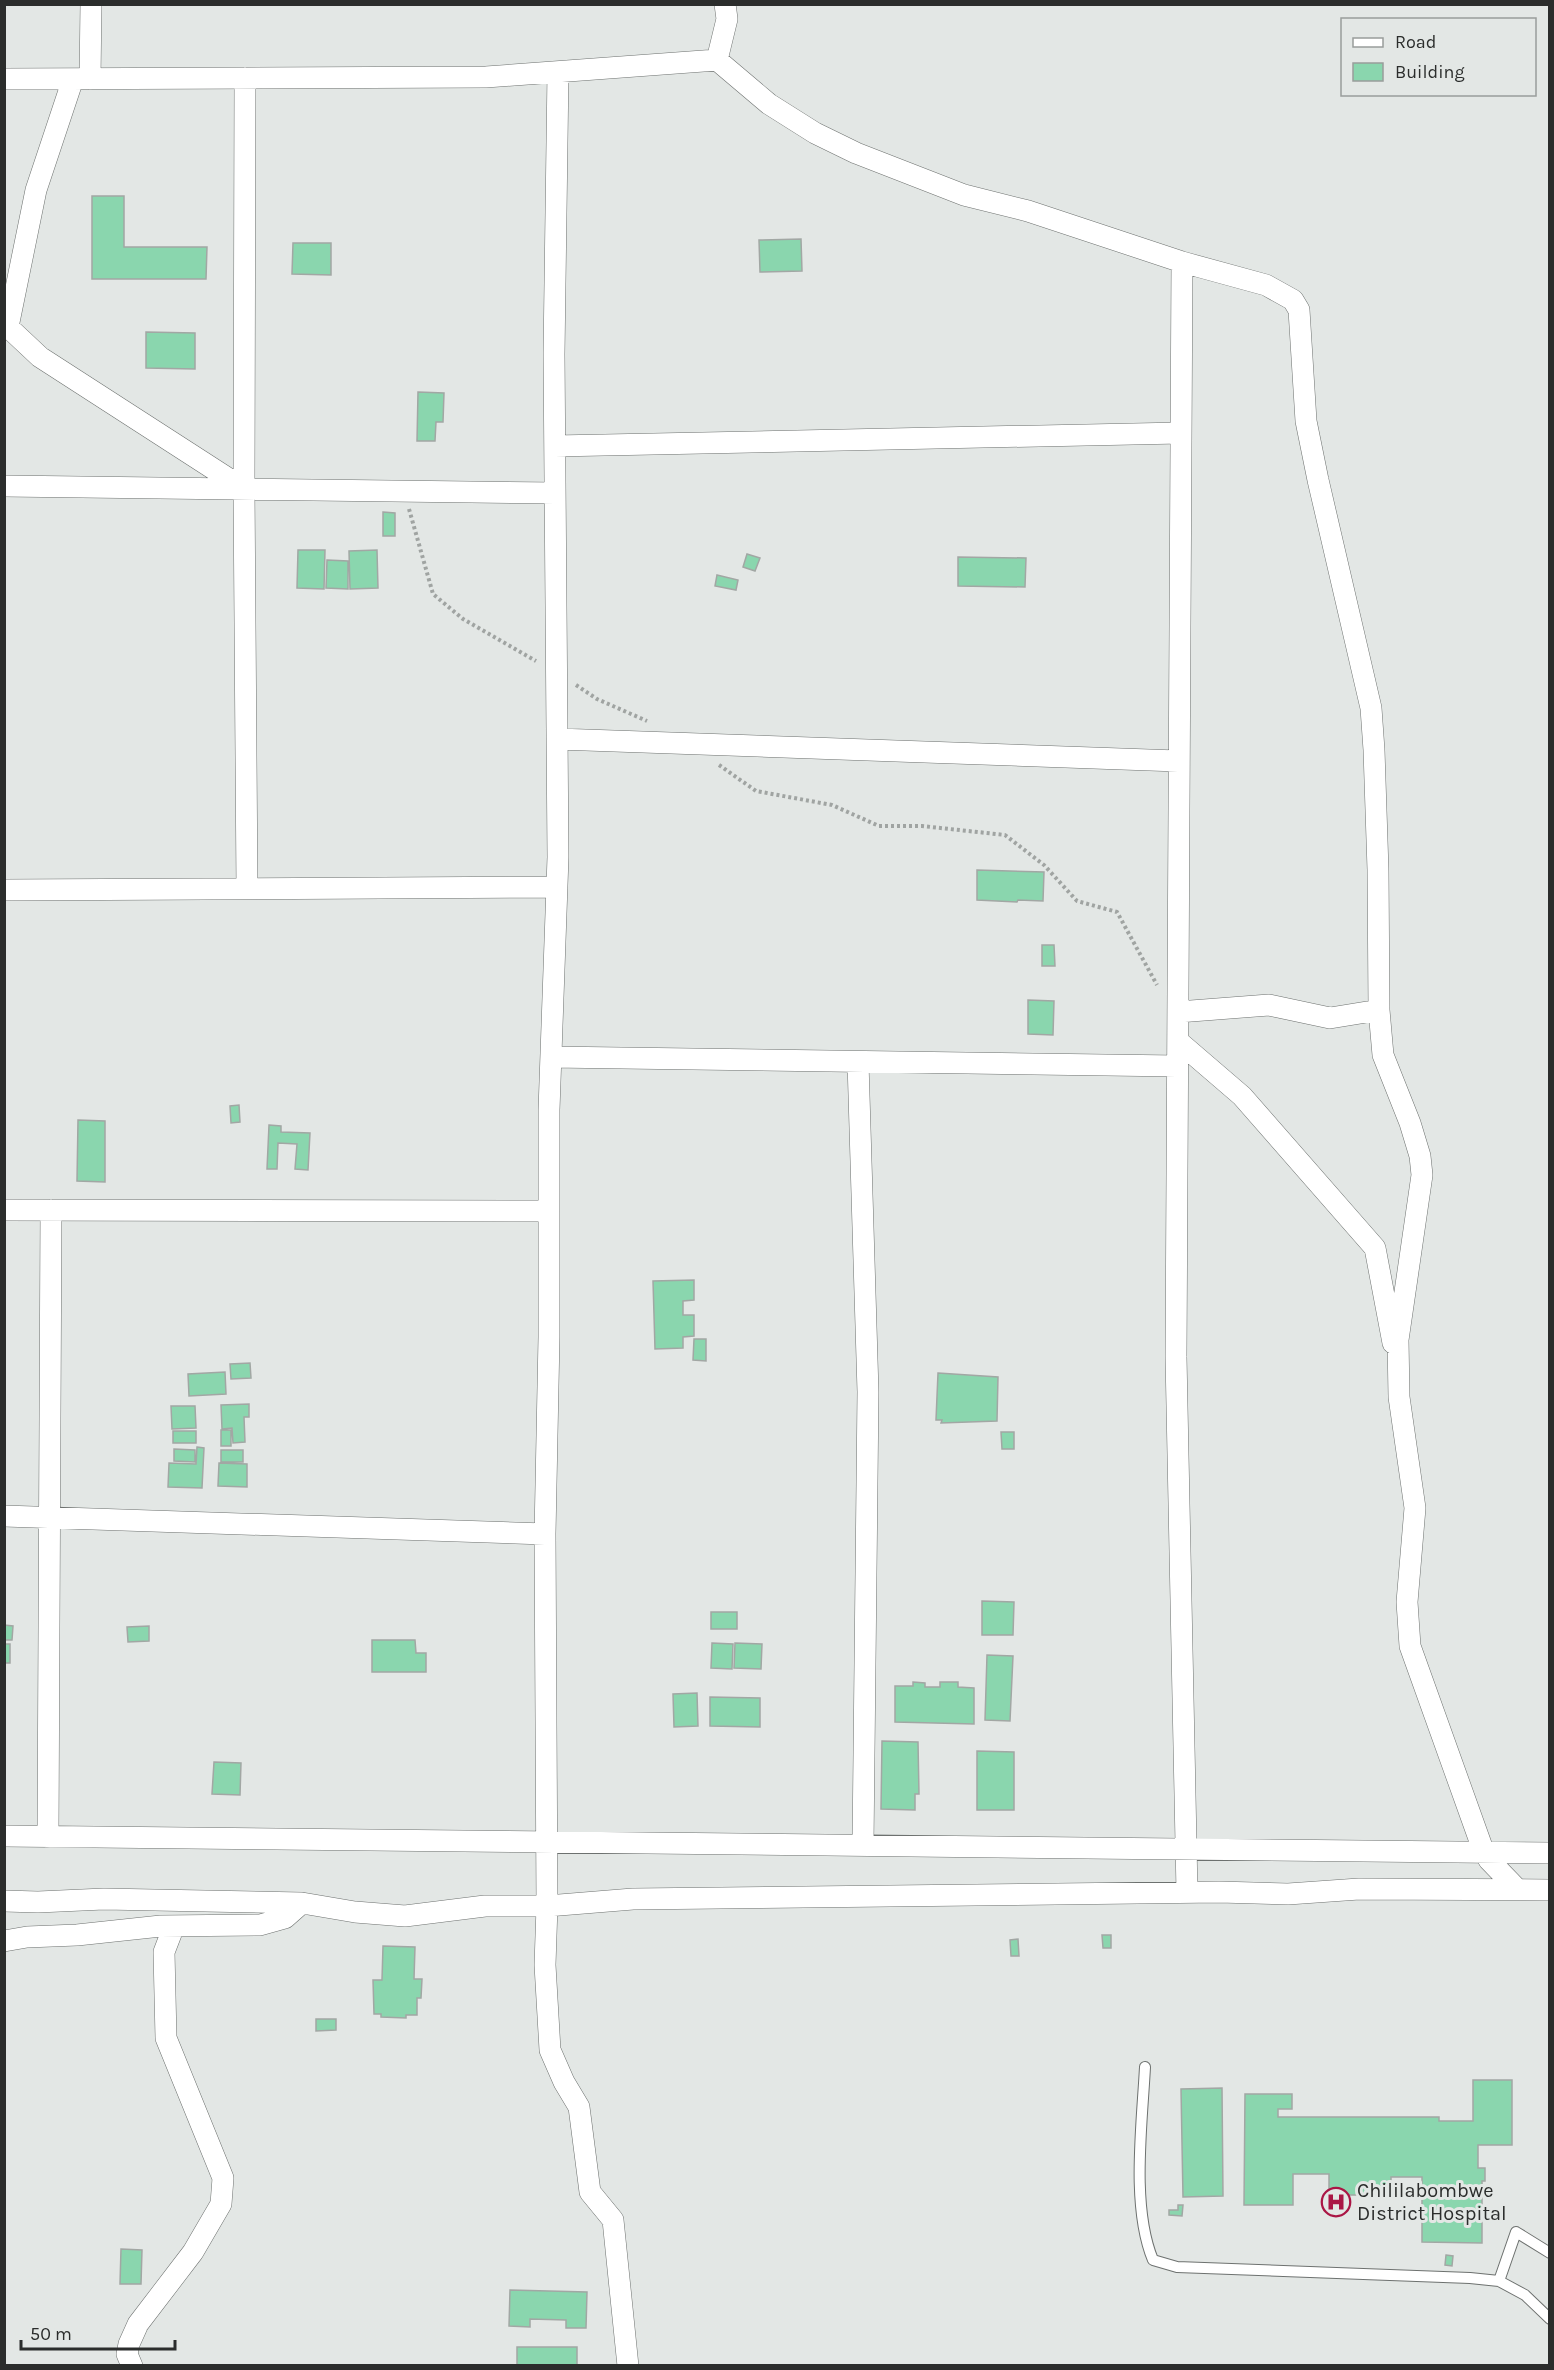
<svg xmlns="http://www.w3.org/2000/svg" width="1554" height="2370" font-family="Karla,sans-serif">
	<rect width="100%" height="100%" fill="#e3e7e5"/>
	<path fill="#8ad6ae" stroke="#a2a7a4" stroke-width="1.5" d="M92 196H124V247H207L206 279H92Z
		M801 239 802 271 760 272 759 240Z
		M293 243H331V275L292 274Z
		M146 332 195 333V369L146 368Z
		M418 392 444 393 443 422H436L435 441H417Z
		M383 512 395 513V536H383Z
		M298 550H325L324 589 297 588Z
		M377 550 378 588 350 589 349 551Z
		M747 554 760 558 755 571 743 567Z
		M958 557 1026 558 1025 587 958 586Z
		M327 560 348 561V589L326 588Z
		M717 575 738 580 736 590 715 586Z
		M977 870 1044 872 1043 901 1018 900 1017 902 977 900Z
		M1042 945H1054L1055 966H1042Z
		M1028 1000 1054 1001 1053 1035 1028 1034Z
		M239 1105 240 1122 231 1123 230 1106Z
		M78 1120 105 1121V1182L77 1181Z
		M269 1125 281 1126V1132L310 1133 308 1170 295 1169 297 1144 278 1143 277 1169H267Z
		M694 1280V1300L683 1301V1315H694V1336L683 1337V1348L655 1349 653 1281Z
		M694 1339H706V1361L693 1360Z
		M250 1363 251 1378 231 1379 230 1364Z
		M225 1372 226 1394 189 1396 188 1374Z
		M938 1373 998 1377 997 1421 941 1423 942 1420H936Z
		M249 1404V1417H244L245 1442 233 1443 232 1428 222 1429 221 1405Z
		M171 1406H195L196 1428 172 1429Z
		M221 1430H231V1446H221Z
		M173 1431H196V1443H173Z
		M1001 1432H1014V1449H1002Z
		M197 1447 204 1448 202 1488 168 1487 169 1463 196 1464Z
		M174 1449 195 1450V1462L174 1461Z
		M221 1450H243V1462H221Z
		M219 1463 247 1464V1487L218 1486Z
		M982 1601 1014 1602 1013 1635H982Z
		M711 1612H737V1629H711Z
		M4 1625 13 1626 12 1640H4Z
		M149 1626V1641L128 1642 127 1627Z
		M372 1640H415L416 1653H426V1672H372Z
		M712 1643 733 1644 732 1669 711 1668Z
		M735 1643 762 1644 761 1669 734 1668Z
		M4 1644H10V1663H4Z
		M987 1655 1013 1656 1010 1721 985 1720Z
		M913 1682 925 1683V1687H940V1682H958V1687L974 1688V1724L895 1722V1686H913Z
		M697 1693 698 1726 674 1727 673 1694Z
		M710 1697 760 1698V1727L710 1726Z
		M882 1741 918 1742 919 1794H915V1810L881 1809Z
		M977 1751 1014 1752V1810H977Z
		M214 1762 241 1763 240 1795 212 1794Z
		M1102 1935H1111V1948H1103Z
		M1018 1939 1019 1956H1011L1010 1940Z
		M383 1946 415 1947 414 1979H422L421 1998H417V2015H406V2018L381 2017V2014H374L373 1980H382Z
		M316 2019H336V2030L316 2031Z
		M1473 2080H1512V2145H1478V2168H1485V2181H1482V2243L1422 2242V2177H1391V2195H1329V2174H1293V2205H1244L1245 2094H1292V2109H1278V2117H1439V2121H1473Z
		M1222 2088 1223 2196 1183 2197 1181 2089Z
		M1178 2205H1183L1182 2216 1169 2215V2210H1178Z
		M121 2249 142 2250 141 2284H120Z
		M1446 2255 1453 2256 1452 2266 1445 2265Z
		M510 2290 587 2292 586 2328H566V2320L530 2319V2327L509 2326Z
		M517 2347H577V2366H517Z"/>
	<g fill="none" stroke-linecap="round" stroke-linejoin="round">
		<g stroke="#6d716f" stroke-width="12">
			<path id="service" d="M1145 2067C1142 2125 1131 2207 1153 2260L1177 2267 1470 2278 1499 2281 1525 2295 1550 2319
				M1499 2281 1516 2232 1550 2253"/>
		</g>
		<g stroke="#6d716f" stroke-width="22">
			<path id="minor" d="M725 4 727 19 717 60 769 104 815 133 856 153 964 195 1028 211 1182 262 1266 285 1293 300 1299 310 1306 421 1318 480 1371 708 1374 750 1378 870 1379 1010 1383 1055 1410 1123 1420 1156 1422 1175 1398 1340 1399 1397 1415 1508 1407 1602 1410 1646 1482 1847 1489 1860 1517 1889
				M558 72 554 354 558 857 549 1110V1337L545 1534 547 1906 633 1899 1219 1892 1288 1894 1359 1889 1550 1890
				M245 78 244 489 247 889
				M4 79 486 77 717 60
				M73 79 36 190 8 327 40 357 243 488
				M90 79 91 4
				M1182 262 1176 1357 1187 1892
				M555 446 1180 433
				M4 486 555 493
				M557 739 1178 761
				M4 890 557 887
				M1178 1012 1269 1005 1330 1018 1379 1010
				M1178 1041 1242 1096 1375 1248 1393 1343
				M551 1057 1177 1066
				M858 1062 868 1392 863 1845
				M4 1210 549 1211
				M4 1516 545 1534
				M4 1836 1550 1853
				M48 1837 51 1210
				M4 1901 38 1902 104 1899 302 1903
				M4 1941 27 1937 77 1935 161 1926 260 1925 285 1918 302 1903 355 1912 405 1916 485 1906H547L545 1965 550 2050 564 2082 579 2107 590 2192 613 2220 628 2366
				M132 2366 127 2354 129 2344 138 2324 193 2252 221 2204 223 2178 166 2038 164 1952 174 1926"/>
		</g>
		<path stroke="#a0a4a2" stroke-width="4" stroke-dasharray="3 3" stroke-linecap="butt" d="M409 509 433 594 463 619 536 661
			M576 685 597 699 647 721
			M719 765 756 791 832 805 879 826H922L1005 835 1044 865 1077 901 1117 912 1157 985"/>
		<use href="#service" stroke="#fff" stroke-width="10"/>
		<use href="#minor" stroke="#fff" stroke-width="21"/>
	</g>
	<defs>
		<g id="hospital-ring" transform="scale(1.5)"><circle r="9.5" fill="#e3e7e5" stroke="#aa1645" stroke-width="1.5"/><path d="M-5-5h3v3.5h4V-5h3V5h-3V1.5h-4V5h-3Z" fill="#aa1645"/></g>
	</defs>
	<g fill-rule="evenodd">
		<use href="#hospital-ring" x="1336" y="2202"/>
	</g>
	<g text-anchor="middle" stroke-width="6" stroke-linejoin="round" paint-order="stroke">
		<g font-size="20" fill="#2b2d2c" stroke="#e3e7e5" text-anchor="start">
			<text x="1357" y="2197">Chililabombwe<tspan x="1357" dy="23">District Hospital</tspan></text>
		</g>
	</g>
	<rect width="1554" height="2370" fill="none" stroke="#2b2d2c" stroke-width="12"/>
	<rect x="1341" y="18" width="195" height="78" fill="#e3e7e5" stroke="#999d9b" stroke-width="1.5"/>
	<rect x="1353" y="38" width="30" height="9" fill="#ffffff" stroke="#999d9b" stroke-width="1.5"/>
	<text x="1395" y="48" font-size="18" fill="#2b2d2c">Road</text>
	<rect x="1353" y="63" width="30" height="18" fill="#8ad6ae" stroke="#999d9b" stroke-width="1.5"/>
	<text x="1395" y="78" font-size="18" fill="#2b2d2c">Building</text>
	<path d="M21 2340v9h154v-9" fill="none" stroke="#2b2d2c" stroke-width="3"/>
	<text x="30" y="2340" font-size="18" fill="#2b2d2c" stroke="#e3e7e5" stroke-width="4.5" paint-order="stroke">50 m</text>
</svg>
